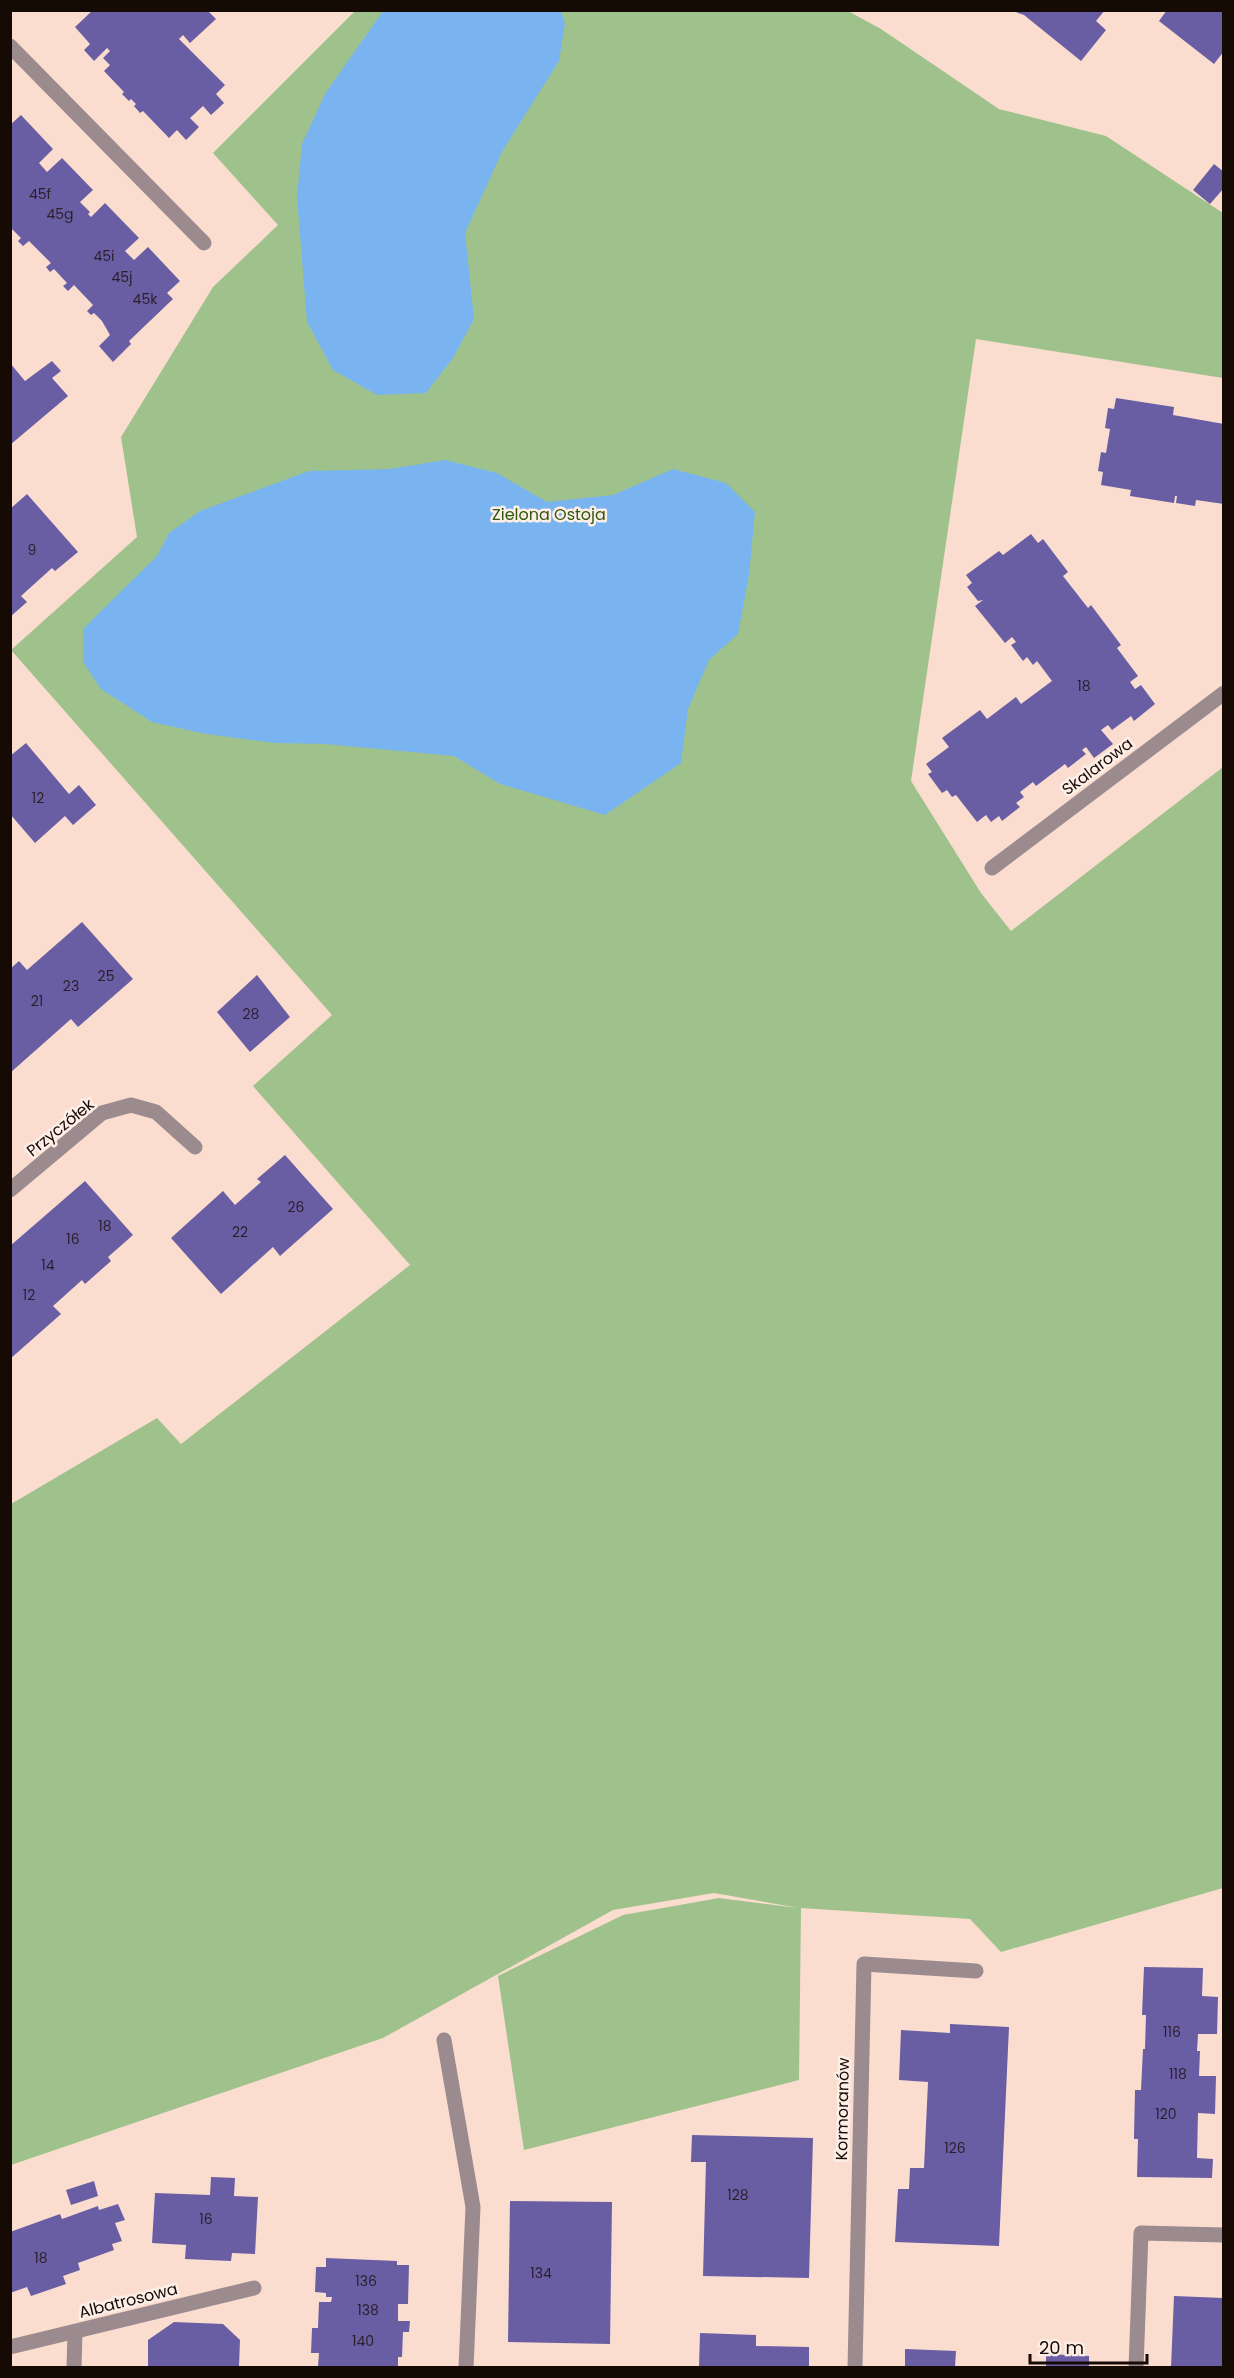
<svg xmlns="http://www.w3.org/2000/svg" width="1234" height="2378" font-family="Poppins,sans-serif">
	<rect width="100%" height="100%" fill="#fbddd0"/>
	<path fill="#9fc28c" d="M355 11H848L881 29 999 109 1106 136 1223 213V378L976 339 911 781 981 893 1011 931 1223 767V1888L1001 1952 970 1919 801 1908 799 2080 524 2150 498 1976 623 1915 719 1898 799 1908 714 1893 613 1910 383 2038 11 2165V1504L157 1418 181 1444 410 1265 253 1086 332 1015 11 650 137 537 121 437 213 287 278 225 213 153Z"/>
	<path fill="#79b4f0" d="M383 11H561L565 24 559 61 503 150 465 233 474 319 453 358 426 393 377 395 333 370 307 322 297 197 302 144 325 94Z
		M445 460 497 473 547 502 613 495 673 469 726 483 755 512 749 575 738 634 709 660 688 709 681 763 605 815 500 784 454 756 325 744 276 743 206 734 152 722 101 689 83 662V629L157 556 169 533 200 511 309 471 390 469Z"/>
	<path fill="#695ea3" d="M93 10H207L216 19 190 43 183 35 179 39 225 85 216 94 224 103 211 115 203 106 190 118 199 127 186 140 177 130 169 138 143 111 140 113 134 106 136 104 131 99 129 101 122 94 124 92 104 71 110 65 103 58 110 51 107 48 94 61 84 50 90 44 75 27Z
		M1010 10H1105L1096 21 1106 30 1081 61 1024 15Z
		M1167 10H1224V51L1214 64 1159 21Z
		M21 115 53 149 39 163 47 172 62 158 93 190 80 202 90 212 88 214 91 217 105 203 139 238 125 251 134 260 148 247 180 281 167 293 173 299 129 341 131 344 113 362 99 346 110 335 102 321 94 313 91 315 87 311 93 305 74 285 68 291 63 286 67 283 54 269 50 272 46 267 51 263 29 241 23 246 18 241 21 238 10 227V125Z
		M1214 164 1224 172V188L1210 204 1193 190Z
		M52 361 61 371 52 378 68 396 10 445V363L25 381Z
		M1116 398 1174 407 1173 415 1224 424V504L1196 500 1195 506 1176 503 1177 496H1175L1174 503 1130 496 1131 490 1101 485 1103 472 1098 471 1101 452 1106 453 1110 429 1105 428 1108 408 1114 409Z
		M27 494 78 552 55 571 52 568 21 596 27 602 10 617V509Z
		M1031 534 1038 543 1043 539 1068 572 1063 576 1088 608 1091 605 1121 645 1117 648 1138 676 1130 682 1135 689 1141 685 1155 704 1134 721 1131 716 1112 730 1108 725 1101 730 1113 744 1094 758 1086 747 1082 750 1086 754 1068 768 1065 764 1036 786 1033 782 1020 792 1024 797 1016 803 1020 807 1002 821 999 816 991 822 986 815 977 822 956 795 952 797 947 790 942 793 928 774 932 772 926 764 949 747 942 738 980 710 987 719 1016 697 1021 704 1052 681 1037 661 1033 665 1027 657 1023 661 1011 645 1016 642 1012 637 1005 643 975 606 983 600 978 601 967 587 972 583 966 575 999 551 1003 555Z
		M26 743 69 794 79 785 96 805 73 825 65 816 35 843 10 814V756Z
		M82 922 133 979 78 1027 71 1019 10 1073V969L19 961 27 970Z
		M257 975 290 1017 250 1052 217 1012Z
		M285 1155 333 1209 280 1256 273 1247 221 1294 171 1238 223 1191 235 1205 261 1182 257 1179Z
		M85 1181 133 1235 108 1257 111 1261 85 1284 82 1280 53 1306 61 1314 10 1359V1246Z
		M1144 1967 1203 1968 1202 1996 1218 1997 1217 2034H1198L1197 2051H1200L1199 2076H1216L1215 2114 1198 2113 1197 2158 1213 2159 1212 2178 1137 2177 1138 2139H1134V2136L1135 2090H1141L1143 2049H1145L1146 2015H1142Z
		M950 2024 1009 2027 999 2246 895 2242 898 2189H909L910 2168H924L928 2082 899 2080 901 2030 950 2033Z
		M692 2135 813 2138 809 2278 703 2276 706 2162H691Z
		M211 2177 235 2178 234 2196 258 2197 255 2254 232 2253 231 2261 185 2259 186 2245 152 2243 155 2193 210 2195Z
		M94 2181 98 2196 71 2205 66 2190Z
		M510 2201 612 2202 610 2344 508 2342Z
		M118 2204 125 2220 115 2223 122 2241 112 2244 114 2250 78 2263 80 2270 63 2276 66 2284 31 2296 27 2287 10 2293V2232L60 2214 62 2219 98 2206 99 2210Z
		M326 2258 397 2261V2265H409L408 2304H398V2321H410L409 2332H403L402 2357H398V2367H318L319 2353H311L312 2328H318L319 2302H331L332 2297H326V2293L315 2292 316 2267H326Z
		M1174 2296 1224 2298V2367H1171Z
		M174 2322 223 2324 240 2340 239 2367H148V2340Z
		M700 2333 756 2335V2346L809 2347V2367H699Z
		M905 2349 956 2351 955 2367H905Z
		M1046 2354 1089 2356V2367H1046Z"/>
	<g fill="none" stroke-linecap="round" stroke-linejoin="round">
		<path stroke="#9b8a8e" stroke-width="15" d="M10 46 204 243
			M855 2368 864 1964 976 1971
			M1136 2368 1141 2233 1224 2235"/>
		<path stroke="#9b8a8e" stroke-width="15" d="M992 868 1224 693
			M10 1190 102 1113 131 1105 156 1112 195 1147
			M444 2040 473 2207 466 2368
			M10 2347 254 2288
			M74 2368 75 2332"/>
	</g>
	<g text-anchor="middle" stroke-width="5" stroke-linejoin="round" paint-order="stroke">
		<g font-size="14" fill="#2b1f2c">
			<text x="40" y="199">45f</text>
			<text x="60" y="219">45g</text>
			<text x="104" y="261">45i</text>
			<text x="122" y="282">45j</text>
			<text x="145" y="304">45k</text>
			<text x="32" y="555">9</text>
			<text x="1084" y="691">18</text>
			<text x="38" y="803">12</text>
			<text x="106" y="981">25</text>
			<text x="71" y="991">23</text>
			<text x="37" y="1006">21</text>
			<text x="251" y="1019">28</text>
			<text x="296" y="1212">26</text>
			<text x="105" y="1231">18</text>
			<text x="240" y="1237">22</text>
			<text x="73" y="1244">16</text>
			<text x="48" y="1270">14</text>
			<text x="29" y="1300">12</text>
			<text x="1172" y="2037">116</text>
			<text x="1178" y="2079">118</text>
			<text x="1166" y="2119">120</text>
			<text x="955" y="2153">126</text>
			<text x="738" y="2200">128</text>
			<text x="206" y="2224">16</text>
			<text x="41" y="2263">18</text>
			<text x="541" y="2278">134</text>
			<text x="366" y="2286">136</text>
			<text x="368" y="2315">138</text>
			<text x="363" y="2346">140</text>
		</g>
		<g font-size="16" fill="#30580f" stroke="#fdeee7">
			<text x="549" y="520">Zielona Ostoja</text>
		</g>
		<g font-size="16" fill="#160a05" stroke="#fdeee7">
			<text transform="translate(1097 766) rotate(-37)" y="6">Skalarowa</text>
			<text transform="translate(60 1127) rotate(-39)" y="6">Przyczółek</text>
			<text transform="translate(842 2109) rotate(-89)" y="6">Kormoranów</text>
			<text transform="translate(128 2300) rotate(-14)" y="6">Albatrosowa</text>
		</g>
	</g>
	<rect width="1234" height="2378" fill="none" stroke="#160a05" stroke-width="24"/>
	<path d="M1030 2354v9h117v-9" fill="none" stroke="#160a05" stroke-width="3"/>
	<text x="1039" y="2354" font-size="18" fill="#160a05" stroke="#fdeee7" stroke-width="4.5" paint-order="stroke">20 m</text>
</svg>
